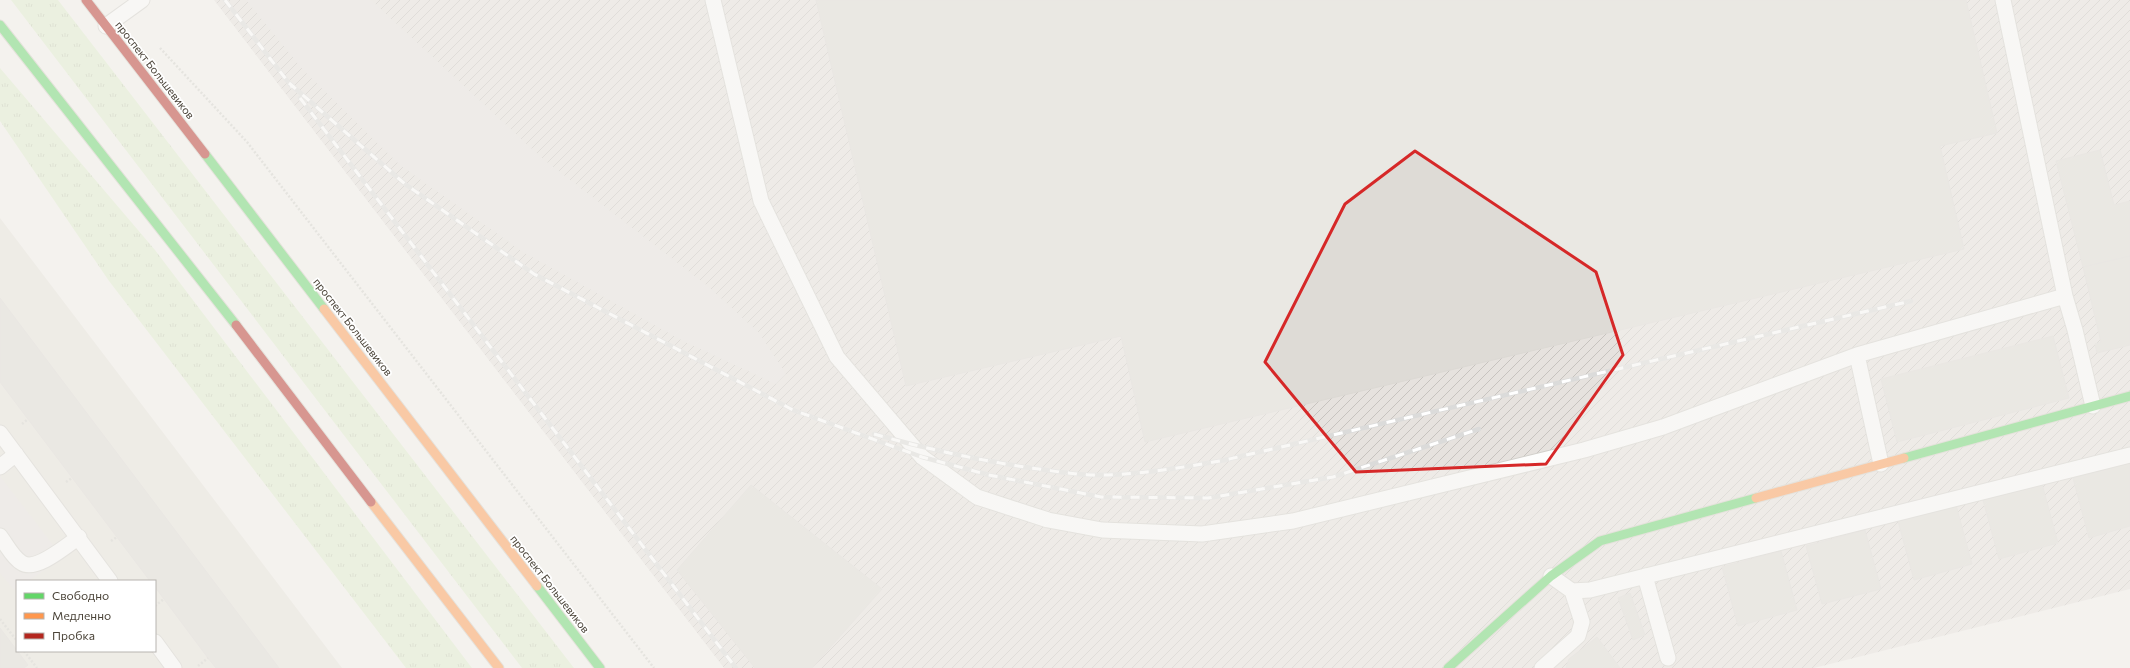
<svg xmlns="http://www.w3.org/2000/svg" width="2130" height="668" font-family="Commissioner,sans-serif">
	<defs>
		<pattern id="industrial-furrows" width="10" height="10" patternUnits="userSpaceOnUse"><rect width="10" height="10" fill="#e6e2de"/><path d="M-1 1l2-2M0 10L10 0M9 11l2-2" fill="none" stroke="#c7c3bf"/></pattern>
		<pattern id="grass-tufts" width="24" height="20" patternUnits="userSpaceOnUse"><rect width="24" height="20" fill="#e1eecf"/><path d="M3 7l-1-3M5 7V3M7 7l1-3M15 17l-1-3M17 17v-4M19 17l1-3" fill="none" stroke="#c3cdb2"/></pattern>
	</defs>
	<rect width="100%" height="100%" fill="#f4f2ee"/>
	<path fill="#e7e4dc" fill-rule="evenodd" d="M0 218 342 668H0ZM17 581H155V651H17Z"/>
	<path fill="url(#industrial-furrows)" d="M214 0H2130V589L1814 668H724Z"/>
	<path fill="url(#grass-tufts)" d="M11 0H58L574 668H522Z
		M0 68 155 250 472 668H406L109 281 0 121Z"/>
	<path fill="#e6e3df" d="M246 0H371L543 159 709 287 760 334 786 374 776 384 683 341 523 252 401 166 304 71Z
		M0 476 63 558 28 581H17V588L14 590 0 573Z"/>
	<path fill="#dedbd6" stroke="#dcd9d4" d="M816 0H1966L1997 133 1940 146 1964 249 1145 442 1121 336 906 386Z
		M2100 150 2114 205 2130 201V256L2083 267 2056 161Z
		M2130 256V345L2097 353 2095 344 2101 342 2083 267Z
		M0 298 279 668H216L208 658 155 587V581H150L0 382Z
		M2053 336 2069 398 1897 442 1881 379Z
		M2130 463V526L2089 538 2073 478Z
		M2042 484 2058 543 1999 559 1983 500Z
		M751 485 882 589 812 668H755L677 570Z
		M1956 505 1972 564 1914 580 1898 521Z
		M1865 530 1881 589 1822 604 1806 546Z
		M1781 551 1797 610 1738 626 1722 567Z
		M1630 593 1645 635 1633 640 1618 598Z
		M0 628 28 665 24 668H0Z
		M1597 637 1620 668H1566L1569 659Z"/>
	<g fill="none" stroke-linecap="round" stroke-linejoin="round">
		<g stroke="#d2d0cb" stroke-width="17">
			<path id="lane" d="M713 0 761 201 837 357 922 457 977 497 1048 520 1102 530 1202 534 1293 521 1584 450 1663 427 1857 355 2065 296
				M2003 0 2065 296 2075 330 2093 406
				M106 26 142 0
				M1857 355 1881 464
				M0 433 110 581
				M0 467 16 454
				M0 536C6 544 13 558 22 563 36 572 66 546 79 537
				M1551 576 1572 591 1590 590 2130 455
				M1645 576 1668 658
				M155 642 174 668
				M1542 668 1578 636 1582 622 1572 591"/>
		</g>
		<g stroke="#d3cfc5" stroke-width="11">
			<path id="fast" d="M0 25 236 325
				M205 154 324 309
				M1904 458 2130 396
				M537 586 600 668
				M1448 668 1551 576 1600 541 1756 498"/>
		</g>
		<g stroke="#d3cfc5" stroke-width="11">
			<path id="slow" d="M324 309 537 586
				M1756 498 1904 458
				M371 502 499 668"/>
		</g>
		<g stroke="#d3cfc5" stroke-width="11">
			<path id="jam" d="M86 0 205 154
				M236 325 371 502"/>
		</g>
		<path stroke="#d3d2cc" stroke-width="2.5" stroke-dasharray="2 2" stroke-linecap="butt" d="M160 48 247 142 654 668
			M22 424 28 419
			M66 482 72 478
			M111 541 117 537
			M155 606 164 599
			M0 619 17 641
			M24 651 37 668
			M198 666 208 658"/>
		<use href="#lane" stroke="#fdfdfc" stroke-width="15"/>
		<use href="#fast" stroke="#63d668" stroke-width="9"/>
		<use href="#slow" stroke="#ff974d" stroke-width="9"/>
		<use href="#jam" stroke="#b3261e" stroke-width="9"/>
		<g stroke="#dbdbda" stroke-width="4.5">
			<path id="rail" d="M225 0 292 87
				M289 83 405 184 534 274 793 410 922 457 989 475 1101 497 1208 498 1333 477 1479 429
				M300 98 736 668
				M874 434C926 449 978 460 1031 468 1055 471 1080 476 1104 475 1145 474 1185 467 1225 460L1911 301"/>
		</g>
		<use href="#rail" stroke="#fff" stroke-width="3" stroke-dasharray="9" stroke-linecap="butt"/>
	</g>
	<path d="M0 0H2130V668H0ZM1415 151 1596 272 1623 355 1546 464 1356 472 1265 362 1345 204Z" fill="#f4f2ee" fill-opacity=".55" fill-rule="evenodd"/>
	<path fill="none" stroke="#d62828" stroke-width="3" stroke-linejoin="round" d="M1415 151 1596 272 1623 355 1546 464 1356 472 1265 362 1345 204Z"/>
	<g text-anchor="middle" stroke-width="3.5" stroke-linejoin="round" paint-order="stroke">
		<g font-size="11" fill="#4b4439" stroke="#fff">
			<text transform="translate(155 70) rotate(52)" y="4">проспект Большевиков</text>
			<text transform="translate(353 327) rotate(52)" y="4">проспект Большевиков</text>
			<text transform="translate(550 584) rotate(52)" y="4">проспект Большевиков</text>
		</g>
	</g>
	<rect x="16" y="580" width="140" height="72" fill="#ffffff" stroke="#b7b4b0"/>
	<rect x="24" y="593" width="20" height="6" fill="#63d668" stroke="#b7b4b0"/>
	<text x="52" y="600" font-size="12" fill="#4b4439">Свободно</text>
	<rect x="24" y="613" width="20" height="6" fill="#ff974d" stroke="#b7b4b0"/>
	<text x="52" y="620" font-size="12" fill="#4b4439">Медленно</text>
	<rect x="24" y="633" width="20" height="6" fill="#b3261e" stroke="#b7b4b0"/>
	<text x="52" y="640" font-size="12" fill="#4b4439">Пробка</text>
</svg>
